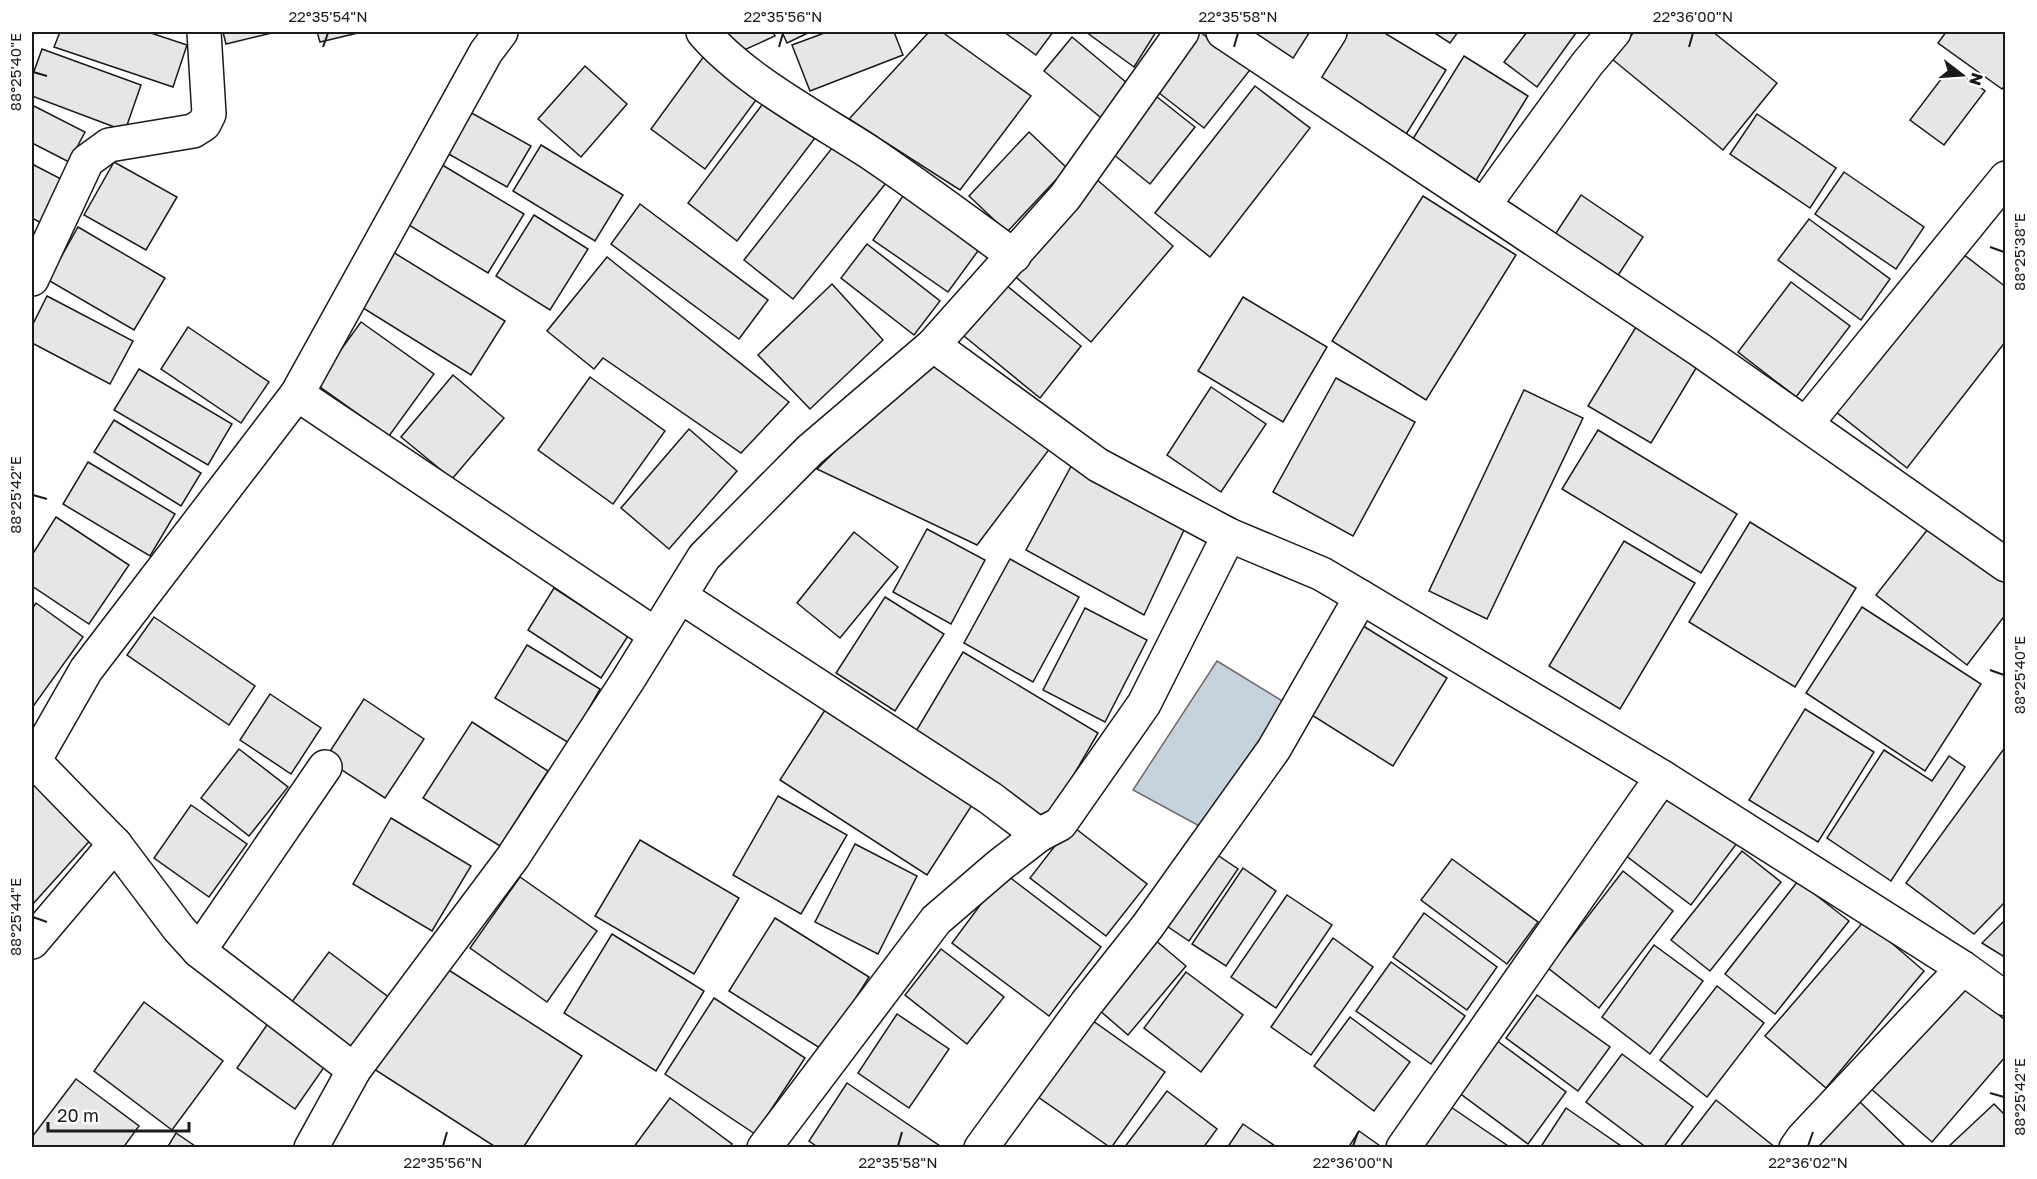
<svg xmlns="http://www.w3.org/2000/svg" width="2037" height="1179" font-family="'Golos Text',sans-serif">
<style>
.water{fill:#c6d2dc;stroke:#6a6a6a;stroke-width:1.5}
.building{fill:#e6e6e6;stroke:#1a1a1a;stroke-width:1.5}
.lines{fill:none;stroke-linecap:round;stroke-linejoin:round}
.minor-casing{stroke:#1a1a1a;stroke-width:36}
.minor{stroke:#fff;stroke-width:33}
.ticks{fill:none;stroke:#1a1a1a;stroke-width:2}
.neatline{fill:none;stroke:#1a1a1a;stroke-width:2}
.ticks-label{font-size:15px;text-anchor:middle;fill:#1a1a1a}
</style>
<rect width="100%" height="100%" fill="#fff"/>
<polygon class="water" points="1217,661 1284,702 1203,828 1133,790"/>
<g class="building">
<polygon points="60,32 148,32 187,45 173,87 54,47"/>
<polygon points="223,32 276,32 226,44"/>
<polygon points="317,32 362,32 320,42"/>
<polygon points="722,32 773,32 775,36 733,55"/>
<polygon points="782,32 810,32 787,43"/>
<polygon points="827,32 894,32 903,55 810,91 792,45"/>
<polygon points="929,32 942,32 1031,96 960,190 849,119"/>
<polygon points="1004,32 1053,32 1036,55"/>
<polygon points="1086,32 1156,32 1134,67"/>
<polygon points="1200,32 1250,70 1204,128 1154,89"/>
<polygon points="1243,32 1310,32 1293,61"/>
<polygon points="1342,32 1383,32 1446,70 1405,136 1313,78"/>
<polygon points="1433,32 1458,32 1450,43"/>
<polygon points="1527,32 1576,33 1537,87 1504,62"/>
<polygon points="1634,32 1713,32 1777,83 1723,150 1612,59"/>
<polygon points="1946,32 2006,32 2006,84 2002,89 1938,43"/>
<polygon points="1072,37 1133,88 1105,121 1044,71"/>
<polygon points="42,49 141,85 125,131 32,96 32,77"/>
<polygon points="707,52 762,92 705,169 651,129"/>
<polygon points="1464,56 1528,96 1475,182 1411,142"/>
<polygon points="585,66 627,104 581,157 538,119"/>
<polygon points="1951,66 1985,91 1944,145 1910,120"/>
<polygon points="1255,86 1310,128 1210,257 1155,213"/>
<polygon points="1152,93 1195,127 1150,184 1108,150"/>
<polygon points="768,97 818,134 737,241 688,203"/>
<polygon points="32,105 85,132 69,162 32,143"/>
<polygon points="468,111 531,146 507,187 445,152"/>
<polygon points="1757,114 1836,168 1810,208 1730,154"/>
<polygon points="1029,132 1067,168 1007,232 969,196"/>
<polygon points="836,143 886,183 793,299 744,260"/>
<polygon points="541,145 623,195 595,241 513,191"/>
<polygon points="434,160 524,214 488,273 399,219"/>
<polygon points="114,162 177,197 146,250 84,215"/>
<polygon points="32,164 65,181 43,224 32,218"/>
<polygon points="1844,172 1924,227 1896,269 1815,214"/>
<polygon points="1094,177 1173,246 1091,342 1011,273"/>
<polygon points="907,190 983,244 948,292 873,240"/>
<polygon points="1581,195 1643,237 1615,280 1552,239"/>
<polygon points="1423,196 1516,255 1426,400 1332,341"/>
<polygon points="640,204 768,300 739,339 611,244"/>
<polygon points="534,215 588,249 550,310 496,276"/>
<polygon points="1809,219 1890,279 1861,320 1778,260"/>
<polygon points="78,227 165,278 134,330 48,280"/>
<polygon points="867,244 940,301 914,335 841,278"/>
<polygon points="388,249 505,321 471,375 355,303"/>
<polygon points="1959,251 2006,287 2006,341 1907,468 1835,411"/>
<polygon points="607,257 789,402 741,453 603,358 594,369 547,331"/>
<polygon points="1001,281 1081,346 1040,398 959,332"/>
<polygon points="1791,282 1850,326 1796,397 1738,352"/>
<polygon points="832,284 883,340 810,409 758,355"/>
<polygon points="47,296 133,341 110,384 32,343 32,326"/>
<polygon points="1243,297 1327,347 1283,422 1198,371"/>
<polygon points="361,322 434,374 389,436 316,384"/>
<polygon points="188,327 269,382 241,423 161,369"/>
<polygon points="1636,327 1698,365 1651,443 1588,406"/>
<polygon points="932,356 1051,447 977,545 817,469"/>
<polygon points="139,369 232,424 208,465 114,410"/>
<polygon points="453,375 504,418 452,479 401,437"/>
<polygon points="590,377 665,431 613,504 538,450"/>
<polygon points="1336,378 1415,422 1353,536 1273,492"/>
<polygon points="1211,387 1266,424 1221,492 1167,455"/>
<polygon points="1524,390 1583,418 1487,619 1429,591"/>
<polygon points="114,420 201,473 181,506 94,452"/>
<polygon points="689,429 737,471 669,549 621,508"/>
<polygon points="1598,430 1737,514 1701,573 1562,489"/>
<polygon points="1075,459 1184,530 1144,615 1026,550"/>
<polygon points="88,462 175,514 150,556 63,504"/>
<polygon points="56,517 129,565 89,624 32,586 32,555"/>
<polygon points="1935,520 2006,575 2006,614 1967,665 1876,595"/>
<polygon points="1750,522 1856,588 1795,687 1689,622"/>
<polygon points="927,529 985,560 951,624 893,592"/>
<polygon points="854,532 898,567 840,638 797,603"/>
<polygon points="1624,541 1695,583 1620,709 1549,666"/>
<polygon points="1010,559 1079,597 1033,682 964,643"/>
<polygon points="554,588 628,636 601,678 528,630"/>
<polygon points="885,597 944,634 895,711 836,673"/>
<polygon points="36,603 83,637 32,708 32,609"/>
<polygon points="1862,607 1981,684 1925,771 1806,693"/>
<polygon points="1085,608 1147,640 1105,722 1043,690"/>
<polygon points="154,617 255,686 229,725 127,655"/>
<polygon points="1360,624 1447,678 1393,766 1307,712"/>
<polygon points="527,645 600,689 569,743 495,698"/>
<polygon points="963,652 1098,733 1048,819 912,738"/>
<polygon points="270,694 321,728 291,774 240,740"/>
<polygon points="364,699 424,739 385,798 325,759"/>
<polygon points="1805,709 1874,752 1818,842 1749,800"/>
<polygon points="825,710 972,805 927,875 780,780"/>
<polygon points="472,722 548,771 500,846 423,798"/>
<polygon points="2006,746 2006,901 1974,934 1906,883"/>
<polygon points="239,749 288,787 249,836 201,798"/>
<polygon points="1884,750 1932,781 1949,756 1965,767 1891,881 1827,838"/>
<polygon points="32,777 95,835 32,905"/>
<polygon points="1671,793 1737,843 1691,905 1625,855"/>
<polygon points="778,796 847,835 801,914 733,875"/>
<polygon points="191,805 247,844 209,897 154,858"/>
<polygon points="391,818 471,866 432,931 353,884"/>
<polygon points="1071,825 1147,884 1106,936 1030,878"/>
<polygon points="640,840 739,898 694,974 595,916"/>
<polygon points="855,844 917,876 878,954 815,922"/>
<polygon points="1207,848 1238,869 1189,941 1158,920"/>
<polygon points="1742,851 1781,882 1710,971 1671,940"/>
<polygon points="1452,859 1538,922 1507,964 1421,900"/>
<polygon points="1243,868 1276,891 1226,966 1192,944"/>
<polygon points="1623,871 1673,911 1599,1008 1548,968"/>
<polygon points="1004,873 1101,947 1049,1016 952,943"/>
<polygon points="520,877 597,931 547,1002 470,948"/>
<polygon points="1798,881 1849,921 1775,1014 1725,974"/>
<polygon points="1287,895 1332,925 1276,1008 1231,977"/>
<polygon points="1424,913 1497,967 1467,1010 1393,957"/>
<polygon points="775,918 869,977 823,1050 729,991"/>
<polygon points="2006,919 2006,958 1982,943"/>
<polygon points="1865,920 1924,971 1826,1088 1765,1036"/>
<polygon points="612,934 704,991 656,1071 564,1013"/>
<polygon points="1148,934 1186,966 1128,1035 1091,1003"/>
<polygon points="1333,938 1373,967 1311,1055 1271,1027"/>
<polygon points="1654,945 1703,981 1650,1054 1602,1017"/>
<polygon points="941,949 1004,997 967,1044 905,995"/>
<polygon points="329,952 391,999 348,1058 285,1011"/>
<polygon points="1391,962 1465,1016 1431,1064 1356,1011"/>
<polygon points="441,965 582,1056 523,1148 497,1148 374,1069"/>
<polygon points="1186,972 1243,1015 1201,1072 1144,1028"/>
<polygon points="1960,981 2006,1021 2006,1056 1932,1142 1869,1087"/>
<polygon points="1717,986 1764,1023 1707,1097 1660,1060"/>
<polygon points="1537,995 1610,1047 1578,1091 1506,1038"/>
<polygon points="714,998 805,1058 755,1134 665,1074"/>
<polygon points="144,1002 223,1061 172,1130 94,1071"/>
<polygon points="897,1014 949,1049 909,1108 858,1073"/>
<polygon points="1086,1016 1165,1072 1111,1148 1031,1092"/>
<polygon points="1350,1017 1410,1062 1374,1111 1314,1066"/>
<polygon points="269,1022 327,1063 295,1109 237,1068"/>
<polygon points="1496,1040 1566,1092 1528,1144 1458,1092"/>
<polygon points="1622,1054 1693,1107 1663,1148 1647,1148 1586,1102"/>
<polygon points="76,1079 139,1126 123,1148 32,1148 32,1137"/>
<polygon points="847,1083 943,1148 819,1148 809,1141"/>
<polygon points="1167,1091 1217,1129 1203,1148 1124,1148"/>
<polygon points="670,1098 732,1144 729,1148 633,1148"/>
<polygon points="1716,1100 1776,1148 1679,1148"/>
<polygon points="1858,1100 1907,1148 1813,1148"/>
<polygon points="1445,1103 1511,1148 1416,1148"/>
<polygon points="1994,1104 2006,1116 2006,1148 1947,1148"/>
<polygon points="1566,1108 1624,1148 1540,1148"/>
<polygon points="1243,1124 1278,1148 1227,1148"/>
<polygon points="1359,1131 1383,1148 1348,1148"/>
<polygon points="176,1133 198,1148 167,1148"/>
</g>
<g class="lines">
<defs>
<g id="minor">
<path d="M703,32C744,80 815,117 869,152C918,185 966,221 1014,256"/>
<polyline points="1223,32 1700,350 2006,565"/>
<polyline points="1299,81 1330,32"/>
<polyline points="1484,205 1587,64 1614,32"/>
<polyline points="32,279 87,161 109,145 193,131 204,124 209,114 204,32"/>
<polyline points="933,345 1098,465 1229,535 1322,574 1361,597 1662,777 1963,968 2006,999"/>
<polyline points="297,394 656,635"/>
<polyline points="1806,424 2006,178"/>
<polyline points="680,596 990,798 1039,835"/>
<polyline points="32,759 115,844 32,942"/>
<polyline points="34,761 86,670 297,394 486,52 501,32"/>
<polyline points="115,844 179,929 199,951 325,767"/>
<polyline points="199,951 354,1070"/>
<polyline points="311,1148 354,1070 513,857 628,680 704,557 810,450 933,345 1065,197 1182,32"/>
<polyline points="764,1148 936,920 1000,865 1039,835 1060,824 1144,704 1229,535"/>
<polyline points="981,1148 1086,1004 1147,927 1274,749 1361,597"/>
<polyline points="1403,1148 1662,777"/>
<polyline points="1796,1148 1803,1138 1963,968"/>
</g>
</defs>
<use href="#minor" class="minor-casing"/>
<use href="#minor" class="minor"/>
</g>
<path class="ticks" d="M323,47L328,33M779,47L783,33M1234,47L1238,33M1689,47L1693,33M33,72L47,76M1990,247L2004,252M33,495L47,499M1990,670L2004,675M33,917L47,922M1990,1093L2004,1097M443,1146L447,1132M898,1146L902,1132M1353,1146L1358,1132M1808,1146L1813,1132"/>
<rect width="2037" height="1179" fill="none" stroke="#ffffff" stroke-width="66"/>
<g transform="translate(1962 75) rotate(107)" stroke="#ffffff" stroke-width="4.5" paint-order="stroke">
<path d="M0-4.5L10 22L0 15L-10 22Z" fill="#1a1a1a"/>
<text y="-9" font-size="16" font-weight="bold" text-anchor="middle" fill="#1a1a1a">N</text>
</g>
<path d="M48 1122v9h141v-9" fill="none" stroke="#1a1a1a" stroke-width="3"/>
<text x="57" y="1122" font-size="18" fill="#1a1a1a" stroke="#ffffff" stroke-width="4.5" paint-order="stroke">20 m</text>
<rect x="33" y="33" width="1971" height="1113" class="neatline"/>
<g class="ticks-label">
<text x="328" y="22">22°35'54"N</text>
<text x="783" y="22">22°35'56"N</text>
<text x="1238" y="22">22°35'58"N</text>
<text x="1693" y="22">22°36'00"N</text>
<text transform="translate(16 72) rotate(-90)" y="5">88°25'40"E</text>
<text transform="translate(2020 252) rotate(-90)" y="5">88°25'38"E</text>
<text transform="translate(16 495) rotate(-90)" y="5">88°25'42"E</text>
<text transform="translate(2020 675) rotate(-90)" y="5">88°25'40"E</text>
<text transform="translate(16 917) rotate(-90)" y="5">88°25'44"E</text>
<text transform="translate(2020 1097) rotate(-90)" y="5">88°25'42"E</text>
<text x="443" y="1168">22°35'56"N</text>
<text x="898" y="1168">22°35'58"N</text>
<text x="1353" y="1168">22°36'00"N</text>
<text x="1808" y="1168">22°36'02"N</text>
</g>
</svg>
